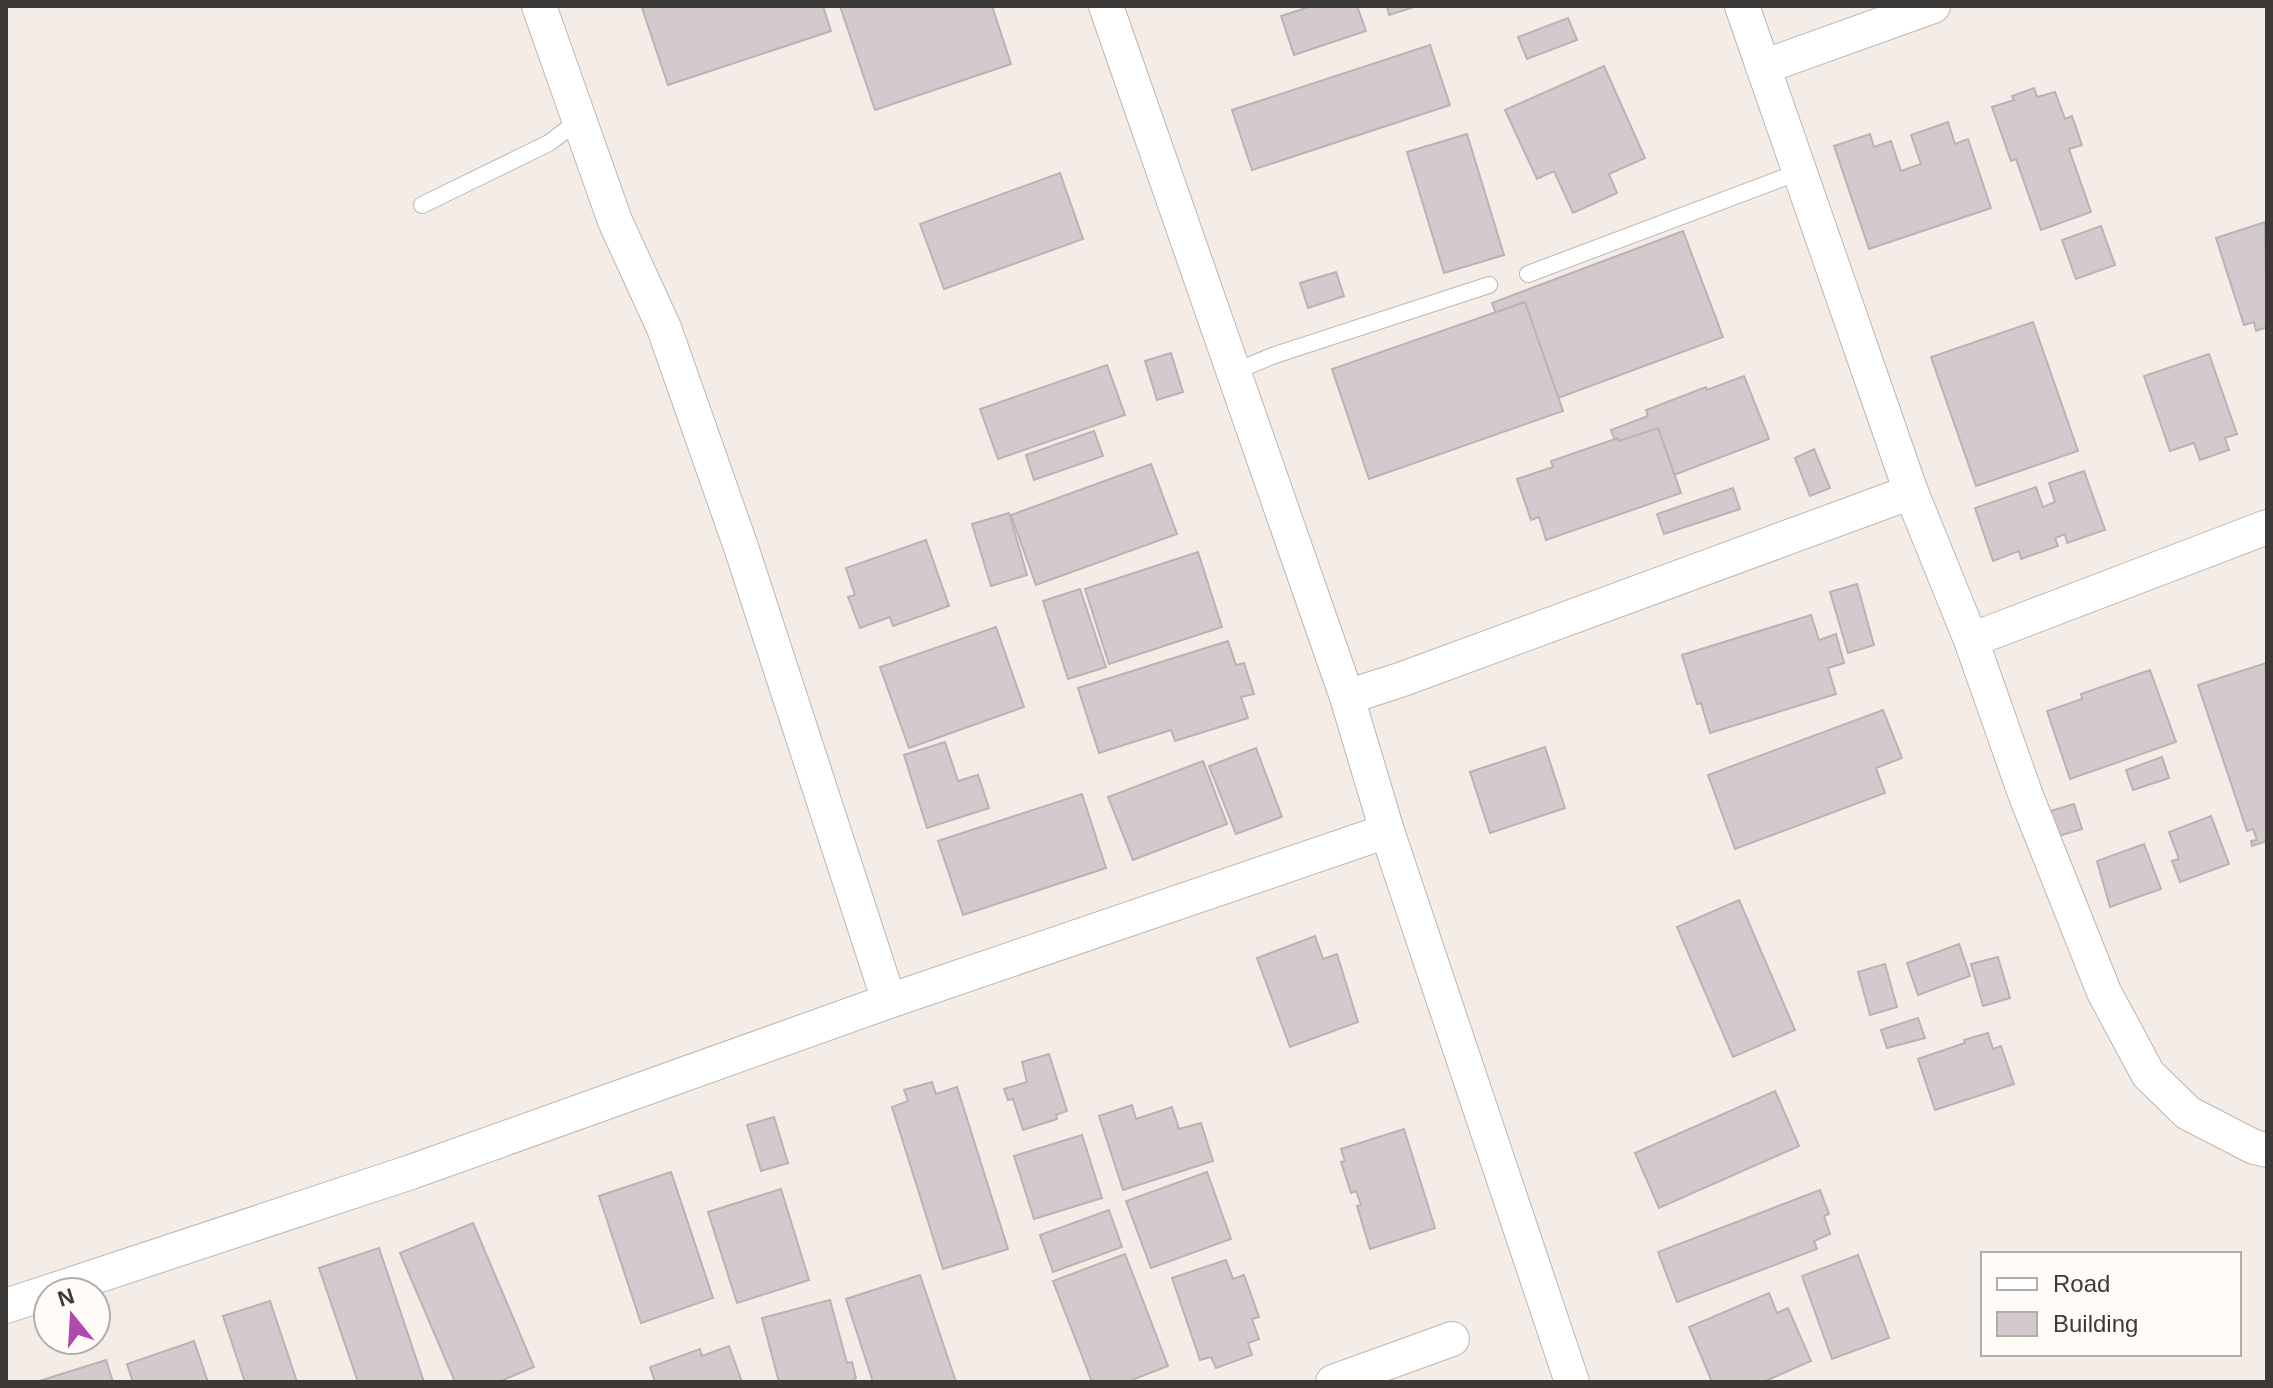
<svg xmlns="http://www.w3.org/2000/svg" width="2273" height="1388" font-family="Helvetica,sans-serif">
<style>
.building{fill:#d4cace;stroke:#bbb2b5;stroke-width:2}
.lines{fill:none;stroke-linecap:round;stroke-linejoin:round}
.service-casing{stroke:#bdb6b1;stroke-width:18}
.minor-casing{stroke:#bdb6b1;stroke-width:36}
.service{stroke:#fff;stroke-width:16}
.minor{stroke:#fff;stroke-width:34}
</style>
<rect width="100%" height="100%" fill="#f4ede7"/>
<g class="building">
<polygon points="649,6 823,6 831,31 668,85 642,8"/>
<polygon points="840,6 992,6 1011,64 875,110"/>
<polygon points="1312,6 1357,6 1366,31 1294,55 1281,16"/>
<polygon points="1387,6 1417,6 1389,15"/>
<polygon points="1568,18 1577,40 1527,59 1518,37"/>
<polygon points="1430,45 1450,105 1252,170 1232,110"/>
<polygon points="1604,66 1645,158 1609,174 1617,193 1573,213 1554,171 1537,179 1505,110"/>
<polygon points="2034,88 2037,97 2055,92 2065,119 2072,116 2082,145 2069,149 2091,212 2041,230 2016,159 2011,161 1992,107 2014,100 2012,96"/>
<polygon points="1948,122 1955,144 1968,139 1991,208 1869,249 1834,146 1870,134 1874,147 1891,141 1901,171 1921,164 1911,135"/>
<polygon points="1467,134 1504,255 1444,273 1407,152"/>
<polygon points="1060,173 1083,239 944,289 920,224"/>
<polygon points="2265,222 2267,327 2256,331 2254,322 2244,325 2216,238"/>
<polygon points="2101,226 2115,265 2076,279 2062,240"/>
<polygon points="1683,231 1723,337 1531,408 1492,303"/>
<polygon points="1336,272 1344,296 1308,308 1300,283"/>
<polygon points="1525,302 1563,411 1369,479 1332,369"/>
<polygon points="2033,322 2078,451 1976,486 1931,357"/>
<polygon points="1171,353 1183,392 1157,400 1145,361"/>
<polygon points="2209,354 2237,434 2225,438 2229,450 2200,460 2194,443 2170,451 2144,376"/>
<polygon points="1107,365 1125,415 998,459 980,409"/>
<polygon points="1744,376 1769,439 1637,489 1629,470 1626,471 1611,430 1648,416 1646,410 1706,387 1707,390"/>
<polygon points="1658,428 1681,493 1546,540 1539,517 1531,520 1517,479 1553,467 1551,461 1618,438 1619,441"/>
<polygon points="1094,431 1103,456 1034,480 1026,455"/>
<polygon points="1814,449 1830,488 1810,496 1795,458"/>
<polygon points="1151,464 1177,534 1036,585 1011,515"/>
<polygon points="2084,471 2105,530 2067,543 2065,534 2055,538 2058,546 2021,559 2019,551 1993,561 1975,508 2036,487 2043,507 2055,502 2049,483"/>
<polygon points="1733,488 1740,509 1664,534 1657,514"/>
<polygon points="1009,513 1027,575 991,586 972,524"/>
<polygon points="926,540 949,606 893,626 890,617 860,628 848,597 855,595 846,568"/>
<polygon points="1198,552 1222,627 1109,664 1085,589"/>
<polygon points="1857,584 1874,645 1848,653 1830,592"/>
<polygon points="1080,589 1106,667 1068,679 1043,601"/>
<polygon points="1811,615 1819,640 1836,634 1844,663 1828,668 1836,694 1710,733 1701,703 1697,704 1682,655"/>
<polygon points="996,627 1024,707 909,748 880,667"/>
<polygon points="1228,641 1236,665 1244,663 1254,694 1241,697 1248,718 1175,741 1171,730 1099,753 1078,688"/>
<polygon points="2266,663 2267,841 2252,846 2251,841 2257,840 2253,829 2247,831 2198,685"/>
<polygon points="2150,670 2176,742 2070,779 2047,711 2082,699 2081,694"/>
<polygon points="1883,710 1902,758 1876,768 1885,793 1735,849 1708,775"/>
<polygon points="945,742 958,781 978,775 989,808 927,828 904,755"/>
<polygon points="1545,747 1565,808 1490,833 1470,772"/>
<polygon points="1256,748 1282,817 1236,834 1209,766"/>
<polygon points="2162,757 2169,778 2133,790 2126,770"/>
<polygon points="1203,761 1227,824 1133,860 1108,797"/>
<polygon points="1082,794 1106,868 963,915 938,841"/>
<polygon points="2074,804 2082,829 2055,837 2047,812"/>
<polygon points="2211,816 2229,864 2180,882 2172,861 2179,859 2169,832"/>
<polygon points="2144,844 2161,889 2110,907 2097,861"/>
<polygon points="1739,900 1795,1030 1733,1057 1677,927"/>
<polygon points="1315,936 1323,959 1337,954 1358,1022 1290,1047 1257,958"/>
<polygon points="1959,944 1970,976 1918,995 1907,963"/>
<polygon points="1998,957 2010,998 1983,1006 1971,964"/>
<polygon points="1885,964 1897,1007 1870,1015 1858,972"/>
<polygon points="1918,1018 1925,1038 1887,1048 1881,1030"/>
<polygon points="1988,1033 1993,1049 2001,1046 2014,1084 1935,1110 1918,1059 1965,1043 1964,1040"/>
<polygon points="1049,1054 1067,1111 1056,1115 1057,1119 1023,1130 1013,1099 1008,1100 1004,1089 1027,1082 1022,1062"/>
<polygon points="932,1082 936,1094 957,1087 1008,1249 943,1269 892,1107 908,1101 904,1090"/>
<polygon points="1775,1091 1799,1146 1659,1208 1635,1153"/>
<polygon points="1132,1105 1136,1119 1172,1107 1179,1129 1201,1123 1213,1161 1123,1190 1099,1116"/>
<polygon points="774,1117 788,1163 761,1171 747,1125"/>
<polygon points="1404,1129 1435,1228 1370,1249 1357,1206 1361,1205 1356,1191 1351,1193 1341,1162 1345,1161 1341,1149"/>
<polygon points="1082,1135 1102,1198 1034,1219 1014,1156"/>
<polygon points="671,1172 713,1298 641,1323 599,1196"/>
<polygon points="1207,1172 1231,1239 1151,1268 1126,1201"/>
<polygon points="781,1189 809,1280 737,1303 708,1212"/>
<polygon points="1820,1190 1829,1214 1824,1216 1830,1234 1814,1241 1817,1249 1677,1302 1658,1252"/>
<polygon points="1109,1210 1122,1247 1053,1272 1040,1235"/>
<polygon points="473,1223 534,1367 498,1382 455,1382 400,1253"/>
<polygon points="379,1248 424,1382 358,1382 319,1268"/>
<polygon points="1125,1254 1168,1366 1127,1382 1092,1382 1053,1281"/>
<polygon points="1858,1255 1889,1338 1832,1359 1802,1276"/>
<polygon points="1226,1260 1233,1279 1244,1275 1259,1317 1252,1319 1259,1339 1248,1343 1252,1355 1216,1368 1211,1357 1200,1360 1172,1278"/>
<polygon points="920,1275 956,1382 873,1382 846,1299"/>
<polygon points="1769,1293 1777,1313 1788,1308 1811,1361 1763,1382 1712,1382 1689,1327"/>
<polygon points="830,1300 847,1363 852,1362 856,1378 850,1382 779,1382 762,1318"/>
<polygon points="270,1301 297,1382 245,1382 223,1316"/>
<polygon points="194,1341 208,1382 133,1382 127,1364"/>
<polygon points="729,1346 742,1382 655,1382 650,1367 700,1349 702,1356"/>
<polygon points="106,1360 113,1382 36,1382"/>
</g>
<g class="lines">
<defs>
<g id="service">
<polyline points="422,205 549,143 578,121"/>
<polyline points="1528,274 1799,172"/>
<polyline points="1234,372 1272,356 1489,285"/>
</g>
<g id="minor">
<polyline points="539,6 615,221 664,328 741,547 889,1001"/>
<polyline points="1106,6 1347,697 1387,831 1572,1382"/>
<polyline points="1742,6 1911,492 1971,640 2026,796 2104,992 2148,1074 2188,1113 2254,1147 2267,1150"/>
<polyline points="1763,67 1933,6"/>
<polyline points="1971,640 2267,527"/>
<polyline points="1347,697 1400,680 1911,492"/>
<polyline points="6,1306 411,1172 889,1001 1387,831"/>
<polyline points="1333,1382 1452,1339"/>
</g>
</defs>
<use href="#service" class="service-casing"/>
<use href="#minor" class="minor-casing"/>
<use href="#service" class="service"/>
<use href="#minor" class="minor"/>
</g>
<rect width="2273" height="1388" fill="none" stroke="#3c3937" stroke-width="16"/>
<rect x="1981" y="1252" width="260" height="104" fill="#fffbf7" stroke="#b1adaa" stroke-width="2"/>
<rect x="1997" y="1278" width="40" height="12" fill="#ffffff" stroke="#b1adaa" stroke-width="2"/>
<text x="2053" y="1292" font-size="24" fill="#3c3937">Road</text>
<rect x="1997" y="1312" width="40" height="24" fill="#d4cace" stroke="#b1adaa" stroke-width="2"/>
<text x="2053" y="1332" font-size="24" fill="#3c3937">Building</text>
<g transform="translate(72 1316) rotate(342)"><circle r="38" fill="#fffbf7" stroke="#b1adaa" stroke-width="2"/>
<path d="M0-6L14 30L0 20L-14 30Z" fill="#b049ad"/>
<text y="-12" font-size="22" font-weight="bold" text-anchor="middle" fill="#3c3937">N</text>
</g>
</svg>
